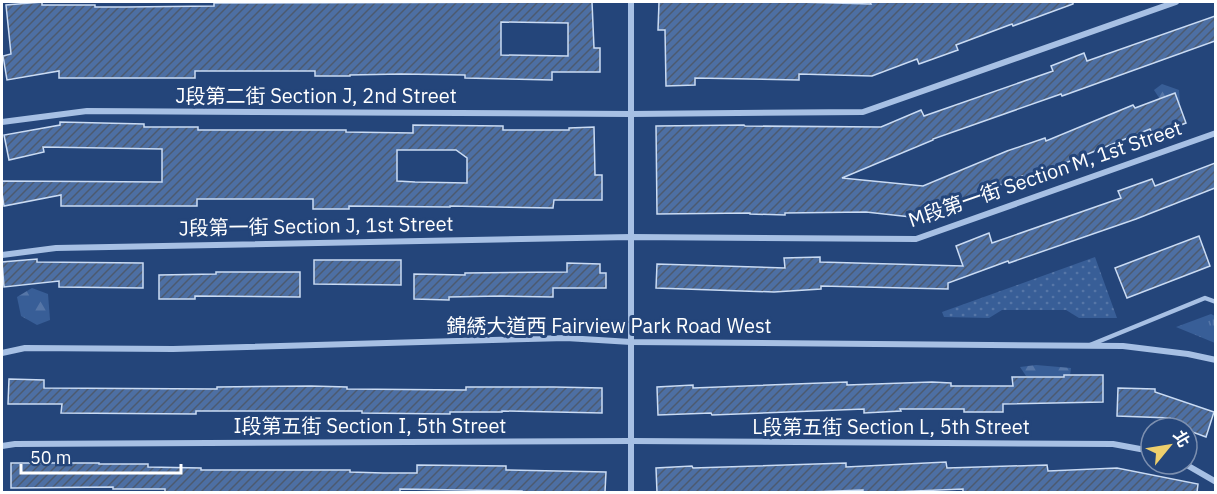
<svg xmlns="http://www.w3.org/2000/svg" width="1217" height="494" font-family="'IBM Plex Sans','Noto Sans TC',sans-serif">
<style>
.grass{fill:url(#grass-tufts)}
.forest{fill:url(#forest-firs)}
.garden{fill:url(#garden-dots)}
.building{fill:url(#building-hatch);stroke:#cadbf3;stroke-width:1.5;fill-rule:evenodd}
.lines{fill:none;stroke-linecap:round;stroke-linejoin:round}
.service{stroke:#a7c0e4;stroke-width:4.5}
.minor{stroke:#a7c0e4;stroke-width:6}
.labels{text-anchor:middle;stroke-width:6;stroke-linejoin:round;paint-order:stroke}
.street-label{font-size:20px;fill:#fff;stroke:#24457a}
</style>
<defs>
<pattern id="grass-tufts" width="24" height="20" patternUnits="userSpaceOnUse" patternTransform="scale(1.5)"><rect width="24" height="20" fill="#385e97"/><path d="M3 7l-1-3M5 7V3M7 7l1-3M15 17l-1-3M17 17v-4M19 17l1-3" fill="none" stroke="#5676a7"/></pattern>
<pattern id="forest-firs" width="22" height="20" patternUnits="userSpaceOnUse" patternTransform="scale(1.5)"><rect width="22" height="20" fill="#385e97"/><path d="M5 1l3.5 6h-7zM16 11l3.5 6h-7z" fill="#5676a7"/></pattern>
<pattern id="garden-dots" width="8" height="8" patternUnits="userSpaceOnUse" patternTransform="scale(1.5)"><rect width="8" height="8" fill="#385e97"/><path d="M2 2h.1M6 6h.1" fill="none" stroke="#5676a7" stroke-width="1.8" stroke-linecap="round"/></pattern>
<pattern id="building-hatch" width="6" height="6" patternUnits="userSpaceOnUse" patternTransform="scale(1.5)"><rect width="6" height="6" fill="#4d6fa3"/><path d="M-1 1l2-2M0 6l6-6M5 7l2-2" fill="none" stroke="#4c5a6f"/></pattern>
</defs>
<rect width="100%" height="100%" fill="#24457a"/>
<polygon class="grass" points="1211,314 1215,316 1215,343 1176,327"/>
<g class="forest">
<polygon points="1162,84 1179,90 1180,103 1163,104 1154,90"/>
<polygon points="32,288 48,294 50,320 37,325 21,316 17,297"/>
<polygon points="1036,365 1071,368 1070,376 1026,376 1020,367"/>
</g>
<polygon class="garden" points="1095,257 1117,318 1079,318 1066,310 1002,310 989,318 944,317 942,312"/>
<g class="building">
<path d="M42,2V5H95V7H126L214,6V3L592,2L594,48H600V72H552V80L465,78V75L401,74L350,75V76H315V71H195V78H59V71L7,80L3,56L11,54L6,5ZM501,22L568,23V56L501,55Z"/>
<polygon points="659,2 796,2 871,4 870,2 1073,2 1073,4 1013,26 1012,24 956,45 958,50 919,64 917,59 872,76 799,74 799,80 695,78 695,85 666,86 665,30 658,30"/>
<polygon points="1215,16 1215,41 1062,96 1061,94 933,139 933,140 842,178 923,186 1007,151 1045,138 1046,141 1133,105 1135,108 1175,93 1186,123 1153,136 1150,129 1023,180 1022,176 920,218 866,212 785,213 785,215 750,214 750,213 657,214 656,126 744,125 745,126 881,127 921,110 924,116 1053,71 1051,66 1084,53 1087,61"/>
<path d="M60,122L144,124V127H198V130H346V132L413,133V125L503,126V130H569V128L594,127L595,175H602V200H554L553,208L450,206V207L349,206V209H313V199H197V206H61V195L4,206L2,193V181L162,182V149L43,147L44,152L9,160L4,135L60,125ZM397,150H456L467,158V183L415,182L397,181Z"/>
<polygon points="1215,163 1215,188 1136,219 1009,263 1008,261 948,283 948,289 821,286 821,289 774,292 656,288 657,264 785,268 784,258 820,257 820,262 963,266 956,246 989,233 992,243 1121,198 1118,191 1152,179 1155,186"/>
<polygon points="1199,236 1210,266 1127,298 1115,268"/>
<polygon points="37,259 37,262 143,263 143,288 59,287 59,281 4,287 2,262"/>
<polygon points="314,260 401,260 401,285 314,284"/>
<polygon points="567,263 600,264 600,273 606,273 606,288 553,288 553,297 501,296 449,297 449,300 414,299 414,274 465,275 465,273 567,272"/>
<polygon points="216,272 300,272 300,297 195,296 195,299 159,299 159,275 216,274"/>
<polygon points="1064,375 1103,375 1103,402 1003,404 1003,412 964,412 964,409 900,409 901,411 864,413 864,409 712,415 711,413 658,415 657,387 693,385 693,388 847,382 847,385 932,382 951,383 951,386 1013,386 1012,377 1064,377"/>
<polygon points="9,379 44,380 44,388 217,389 217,387 311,386 347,387 347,389 466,390 466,387 554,387 602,388 602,413 502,411 502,412 450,412 450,414 362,413 362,411 196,411 196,414 61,413 62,404 8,404"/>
<polygon points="1118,388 1155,389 1155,392 1214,412 1206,437 1187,430 1187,428 1181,428 1169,424 1170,418 1117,416"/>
<polygon points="946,462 947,468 1047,465 1048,471 1117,468 1198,484 1197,492 963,492 963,489 891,492 863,492 863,490 810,492 657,492 656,468 692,466 693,468 846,463 846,467"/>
<polygon points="11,463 99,463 99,464 148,464 148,467 201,468 201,470 350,470 350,472 383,473 417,473 417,465 506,466 506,470 606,472 605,492 522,492 522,491 400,489 400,492 165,492 165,489 113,489 113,487 11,488"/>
</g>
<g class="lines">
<polyline class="service" points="1090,345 1205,298 1216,302"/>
<g class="minor">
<polyline points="2,122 87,111 631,114 863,112 1176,2"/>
<polyline points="2,255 56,248 631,237 916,239 1216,133"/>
<polyline points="2,353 25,348 173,349 566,338 631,342 1123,346 1188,354 1216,360"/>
<polyline points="2,446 15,444 631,441 1113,444 1151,451"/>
<polyline points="1185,464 1216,482"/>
<polyline points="631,492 631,2"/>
</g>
</g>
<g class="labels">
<g class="street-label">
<text x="316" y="103">J段第二街 Section J, 2nd Street</text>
<text transform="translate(1045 174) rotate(-19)" y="7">M段第一街 Section M, 1st Street</text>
<text transform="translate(316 226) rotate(-1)" y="7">J段第一街 Section J, 1st Street</text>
<text x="609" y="333">錦綉大道西 Fairview Park Road West</text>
<text x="370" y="433">I段第五街 Section I, 5th Street</text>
<text x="891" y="434">L段第五街 Section L, 5th Street</text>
</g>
</g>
<rect width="1217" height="494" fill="none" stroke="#ffffff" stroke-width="6"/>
<g transform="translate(1169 446) rotate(60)"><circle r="28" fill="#24457a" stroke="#7c8faf" stroke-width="1.5"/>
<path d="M0-4.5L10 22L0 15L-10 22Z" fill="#eecf6c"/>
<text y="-9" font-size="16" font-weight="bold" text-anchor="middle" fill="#ffffff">北</text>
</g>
<path d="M21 464v9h160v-9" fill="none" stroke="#ffffff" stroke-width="3"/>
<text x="30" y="464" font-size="18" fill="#ffffff" stroke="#24457a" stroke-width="4.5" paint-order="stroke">50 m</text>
</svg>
